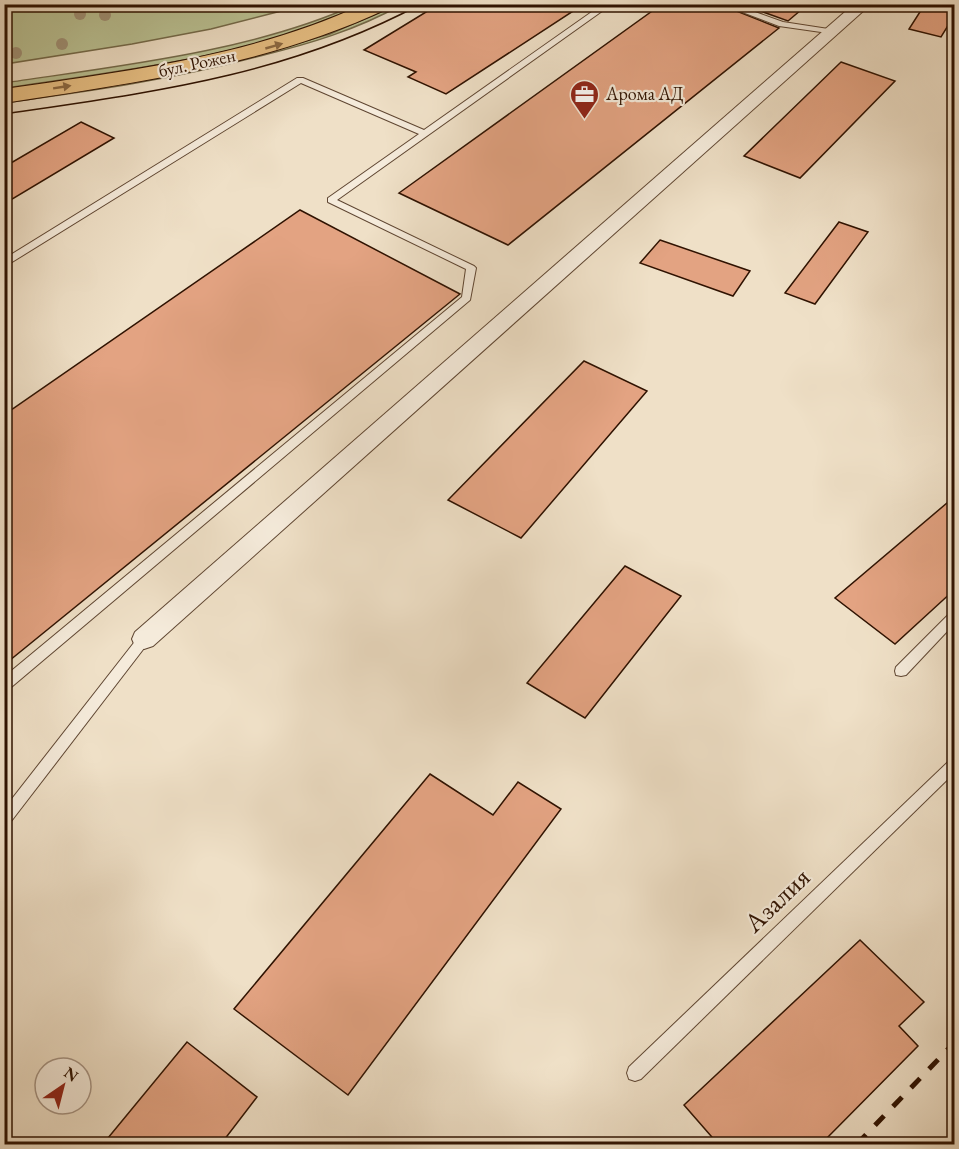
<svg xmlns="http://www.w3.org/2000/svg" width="959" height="1149" font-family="'EB Garamond',serif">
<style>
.green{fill:#bac294;stroke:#746a4a;stroke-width:1.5}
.building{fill:#e3a382;stroke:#2f1201;stroke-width:1.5}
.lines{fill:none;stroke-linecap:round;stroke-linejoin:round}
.lane-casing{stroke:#5f4632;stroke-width:2}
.street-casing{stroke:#5f4632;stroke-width:2}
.primary-casing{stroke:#2f1201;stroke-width:2}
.lane{fill:#f5ebdb;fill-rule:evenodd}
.street{fill:#f5ebdb;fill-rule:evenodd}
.primary{fill:#e8c084;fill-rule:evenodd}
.tram{stroke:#2f1201;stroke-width:1.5}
.rail{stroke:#2f1201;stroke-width:5;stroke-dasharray:13 13;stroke-linecap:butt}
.tree{fill:#a09176}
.oneway{fill:#8c6942}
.labels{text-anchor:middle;stroke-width:4.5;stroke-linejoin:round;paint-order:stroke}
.far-street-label{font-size:18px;fill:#2f1201;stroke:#f5ebdb}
.far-poi-label{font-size:18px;fill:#2f1201;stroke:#f5ebdb;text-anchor:start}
.near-street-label{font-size:27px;fill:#2f1201;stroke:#f5ebdb}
</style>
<rect width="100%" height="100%" fill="#efe0c7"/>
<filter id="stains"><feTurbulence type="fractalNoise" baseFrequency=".00333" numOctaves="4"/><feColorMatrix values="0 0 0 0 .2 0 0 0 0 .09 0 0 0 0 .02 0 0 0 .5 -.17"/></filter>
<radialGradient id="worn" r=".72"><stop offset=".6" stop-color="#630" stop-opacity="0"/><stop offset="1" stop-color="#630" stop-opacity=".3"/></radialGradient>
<g class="green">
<polygon points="5,4 286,4 288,5 281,11 211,29 132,44 5,64"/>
<path d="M355,5H368C255,56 127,70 5,88L4,83C118,66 250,52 355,5Z"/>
<path d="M396,5H401C356,30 309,44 260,56C176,79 91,91 5,103L4,101L234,61L330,34Z"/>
</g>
<g class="building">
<polygon points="439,4 584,4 446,94 408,77 416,72 364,50"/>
<polygon points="662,4 719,4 779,28 508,245 399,193"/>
<polygon points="741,4 808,4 788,21"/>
<polygon points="925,4 954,4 954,16 941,37 909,29"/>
<polygon points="841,62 895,81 800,178 744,156"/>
<polygon points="81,122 114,138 4,204 4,167"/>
<polygon points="300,210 460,294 4,665 4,415"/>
<polygon points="839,222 868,232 815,304 785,293"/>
<polygon points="660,240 750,271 733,296 640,263"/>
<polygon points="584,361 647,391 521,538 448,500"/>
<polygon points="954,497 954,590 895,644 835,598"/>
<polygon points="625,566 681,596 585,718 527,683"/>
<polygon points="430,774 493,815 518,782 561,809 348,1095 234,1009"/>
<polygon points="860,940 924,1002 899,1026 918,1046 821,1144 718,1144 684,1105"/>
<polygon points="187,1042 257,1097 221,1144 103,1144"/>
</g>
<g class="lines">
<defs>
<g id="lane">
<polygon points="603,4 612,4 337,200 474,266 476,268 470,300 9,689 4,690 4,677 462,297 466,269 328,202 328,198 419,134 301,83 4,267 4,259 297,78 303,78 424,130"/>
<polygon points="721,4 733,4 783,22 835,30 839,32 835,34 779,26"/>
<polygon points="954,612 954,624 906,675 901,676 896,675 895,671 896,667 950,613"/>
<polygon points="144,634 148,635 150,639 148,643 9,824 4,826 4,809 140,635"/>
<polygon points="954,759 954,773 641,1079 635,1081 629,1079 627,1073 629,1067 949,761"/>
</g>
<g id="street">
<polygon points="294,4 309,4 302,9"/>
<polygon points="854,4 871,4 153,646 144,649 135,646 132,639 135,632"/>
</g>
<path id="primary" d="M364,4H392L389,8C265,66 138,82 4,103V89C127,71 250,57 364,4Z"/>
</defs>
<use href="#lane" class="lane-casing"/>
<use href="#street" class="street-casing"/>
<use href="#primary" class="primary-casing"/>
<use href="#lane" class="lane"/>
<use href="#street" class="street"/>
<use href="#primary" class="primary"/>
<path class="tram" d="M4,114C153,92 286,76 421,4"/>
<polyline class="rail" points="857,1144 954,1043"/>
</g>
<g class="tree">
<circle cx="80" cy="14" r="6"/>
<circle cx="105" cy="15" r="6"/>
<circle cx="62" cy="44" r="6"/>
<circle cx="16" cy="53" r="6"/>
</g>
<defs><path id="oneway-solid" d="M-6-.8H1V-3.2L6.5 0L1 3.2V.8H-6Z" transform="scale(1.5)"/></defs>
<g class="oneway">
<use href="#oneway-solid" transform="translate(274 46) rotate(-16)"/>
<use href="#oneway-solid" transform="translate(62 87) rotate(-9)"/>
</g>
<defs>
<symbol id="office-pin" viewBox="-11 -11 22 30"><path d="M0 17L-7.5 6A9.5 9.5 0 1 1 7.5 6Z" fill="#8f2418" stroke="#f5ebdb"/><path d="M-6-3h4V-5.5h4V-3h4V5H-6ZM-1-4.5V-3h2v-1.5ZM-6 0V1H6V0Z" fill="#fff"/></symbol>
</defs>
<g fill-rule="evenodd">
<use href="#office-pin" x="568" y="78" width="33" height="45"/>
</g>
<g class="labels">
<g class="far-street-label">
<text transform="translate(197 63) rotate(-12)" y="6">бул. Рожен</text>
</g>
<g class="far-poi-label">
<text x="606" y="100">Арома АД</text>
</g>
<g class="near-street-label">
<text transform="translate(777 900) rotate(-44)" y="9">Азалия</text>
</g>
</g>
<rect width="959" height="1149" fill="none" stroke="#efe0c7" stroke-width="24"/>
<rect x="6" y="6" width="947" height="1137" fill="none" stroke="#2f1201" stroke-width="3"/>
<rect x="12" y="12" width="935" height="1125" fill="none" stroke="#2f1201" stroke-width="1.5"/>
<g transform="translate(63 1086) rotate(35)"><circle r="28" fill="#f5ebdb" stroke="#a69484" stroke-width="1.5"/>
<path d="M0-4.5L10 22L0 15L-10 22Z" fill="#8f2418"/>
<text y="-9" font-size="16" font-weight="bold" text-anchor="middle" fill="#2f1201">N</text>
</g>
<rect width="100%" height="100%" filter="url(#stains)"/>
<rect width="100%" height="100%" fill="url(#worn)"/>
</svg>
